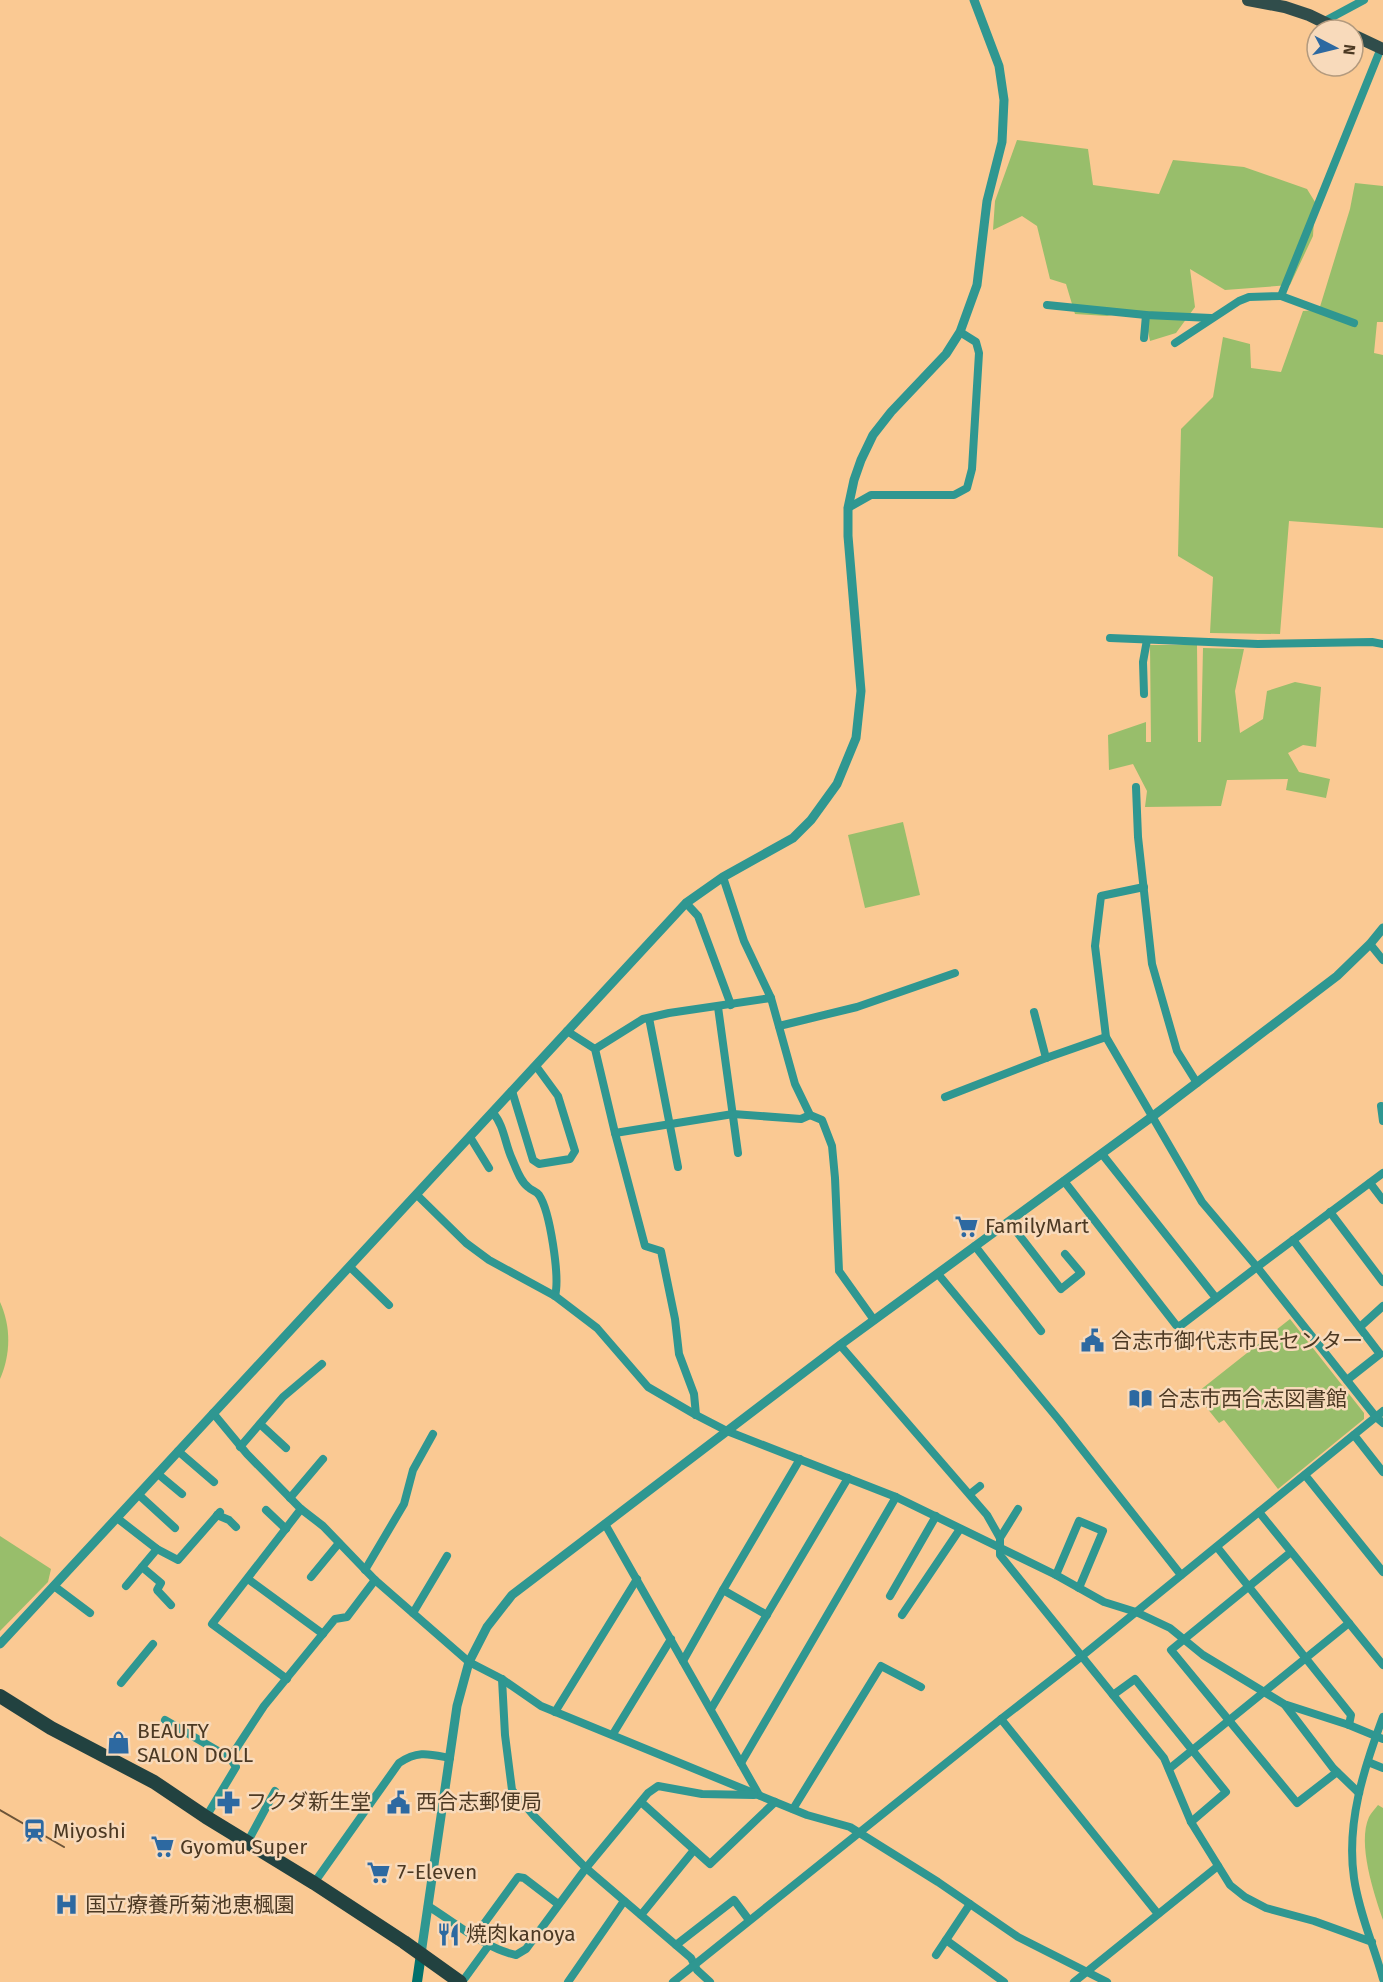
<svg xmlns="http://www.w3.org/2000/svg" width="1383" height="1982" font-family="'Fira Sans','Noto Sans JP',sans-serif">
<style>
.green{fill:#98be6b}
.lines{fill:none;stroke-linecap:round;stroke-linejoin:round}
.minor{stroke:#2f9791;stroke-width:8}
.tertiary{stroke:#2f9791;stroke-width:9}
.secondary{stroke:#01706b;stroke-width:10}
.primary{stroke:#304d4b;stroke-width:12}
.trunk{stroke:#224240;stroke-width:14}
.rail{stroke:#6c5438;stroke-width:2}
.labels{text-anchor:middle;stroke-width:5;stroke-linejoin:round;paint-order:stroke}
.poi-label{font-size:21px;fill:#4c3923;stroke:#f8dabb;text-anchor:start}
</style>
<rect width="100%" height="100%" fill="#fac993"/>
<g class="green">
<polygon points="1017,140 1088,149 1093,185 1159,194 1173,160 1244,167 1307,189 1315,202 1313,236 1290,285 1225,290 1190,269 1195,307 1176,333 1150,341 1145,316 1135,310 1107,316 1075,314 1066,284 1050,279 1037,226 1022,216 993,230 995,201"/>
<polygon points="1355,183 1383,186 1383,322 1377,322 1374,353 1383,355 1383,528 1289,521 1280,634 1210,633 1213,577 1178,556 1181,429 1213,397 1223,337 1250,344 1251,368 1281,372 1303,311 1319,310 1350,209"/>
<polygon points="1150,645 1197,645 1198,742 1201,742 1203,648 1244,649 1235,691 1240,733 1263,719 1267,691 1295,682 1321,687 1316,747 1303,745 1288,753 1299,772 1330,779 1326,798 1286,790 1288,779 1227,780 1221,806 1145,807 1147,791 1133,764 1109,770 1108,735 1146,722 1146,742 1151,742"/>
<polygon points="903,822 920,895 865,908 848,835"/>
<path d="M0,1302C11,1326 11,1354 0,1379Z"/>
<polygon points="1290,1319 1364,1413 1364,1419 1278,1489 1224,1420 1219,1423 1198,1397 1199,1391"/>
<polygon points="0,1536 51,1569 48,1582 0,1631"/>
<path d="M1378,1805L1383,1808V1920C1374,1894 1357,1843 1369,1817C1371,1813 1375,1809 1378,1805Z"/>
</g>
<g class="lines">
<g class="minor">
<polyline points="1323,22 1364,0"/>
<polyline points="1281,296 1354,323"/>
<polyline points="1047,305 1146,315 1211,318"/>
<polyline points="1144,338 1146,315"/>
<polyline points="1175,343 1239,301 1249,297 1281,296 1381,48"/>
<polyline points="848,508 871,495 954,495 967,488 972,469 979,353 976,342 960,332"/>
<polyline points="1110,638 1258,644 1372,642 1383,644"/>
<polyline points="1144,694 1143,662 1147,640"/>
<polyline points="1136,787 1138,837 1152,964 1177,1051 1197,1083"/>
<polyline points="723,877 744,941 771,998 795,1084 810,1115 822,1120 832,1146 835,1178 839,1271 874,1320"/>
<polyline points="1144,887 1101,896 1095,946 1106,1037 1202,1202 1257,1267 1376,1417 1383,1423"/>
<polyline points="686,903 698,916 731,1005"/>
<polyline points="1370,944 1383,960"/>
<polyline points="718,1007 738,1153"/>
<polyline points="1034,1012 1046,1058"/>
<polyline points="649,1018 678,1167"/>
<polyline points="779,1026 857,1007 955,973"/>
<polyline points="567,1031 595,1049 615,1133 645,1246 661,1251 675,1319 679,1354 694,1394 696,1415"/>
<polyline points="595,1049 643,1019 669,1013 771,998"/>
<polyline points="512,1091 533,1160 539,1164 570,1159 575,1151 558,1096 536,1066"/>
<polyline points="945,1097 1046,1058 1106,1037"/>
<polyline points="1381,1106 1383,1121"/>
<path d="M493,1113C504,1125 505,1144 512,1159C516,1168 520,1181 528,1187C532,1191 536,1191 539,1195C550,1211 560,1277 555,1296"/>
<polyline points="615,1133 733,1114 801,1119 810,1115"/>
<polyline points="470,1137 489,1168"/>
<polyline points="1102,1154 1216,1298"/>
<polyline points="1064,1181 1176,1325 1180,1326 1257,1267 1383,1173"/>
<polyline points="1370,1183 1383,1200"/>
<polyline points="417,1195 466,1243 489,1260 555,1296 597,1328 648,1387 696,1415 727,1431 896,1497 1056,1575 1104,1602 1136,1612 1170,1628 1203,1655 1284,1704 1349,1725 1383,1739"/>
<polyline points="1330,1212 1383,1282"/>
<polyline points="1009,1222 1061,1289 1081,1273 1065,1254"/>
<polyline points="1293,1240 1380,1354 1347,1380"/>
<polyline points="975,1246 1041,1331"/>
<polyline points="350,1267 389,1305"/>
<polyline points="938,1274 1059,1420 1181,1575"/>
<polyline points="1360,1327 1383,1306"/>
<polyline points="840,1345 987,1515 1000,1538 1000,1555 1164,1758 1191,1822 1230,1885 1245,1897 1266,1908 1314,1921 1372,1942"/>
<polyline points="213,1413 247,1454 301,1509 323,1526 375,1580 469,1662 502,1679 541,1706 807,1815 850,1827 938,1882 1018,1937 1107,1982"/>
<polyline points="260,1424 286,1448"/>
<polyline points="1354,1435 1383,1472"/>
<polyline points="240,1447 283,1397 322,1364"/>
<polyline points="178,1451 214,1482"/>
<polyline points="158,1474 182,1494"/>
<polyline points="1305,1475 1383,1572"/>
<polyline points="970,1494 980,1486"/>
<polyline points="139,1495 175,1528"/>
<polyline points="290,1498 323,1459"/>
<polyline points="266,1510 286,1529"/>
<polyline points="1259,1512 1383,1665"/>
<polyline points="217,1515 229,1520 236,1527"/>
<polyline points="117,1518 157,1549 178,1560 220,1512"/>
<polyline points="605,1524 759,1795"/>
<polyline points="1000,1538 1018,1509"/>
<polyline points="1217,1547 1351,1715 1349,1725"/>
<polyline points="1291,1552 1171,1650 1297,1803 1337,1772"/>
<polyline points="142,1567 161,1583 157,1590 171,1605"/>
<polyline points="365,1570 404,1504 413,1470 433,1434"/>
<polyline points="1056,1575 1079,1521 1103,1531 1079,1588"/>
<polyline points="311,1577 339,1543"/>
<polyline points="248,1579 323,1634"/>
<polyline points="54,1586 90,1613"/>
<polyline points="126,1586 157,1549"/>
<polyline points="723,1590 767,1615"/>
<polyline points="890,1596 936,1516"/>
<polyline points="413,1613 447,1556"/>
<polyline points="902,1615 960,1529"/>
<polyline points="683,1661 723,1590 800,1459"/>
<polyline points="287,1679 212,1624 301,1509"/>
<polyline points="502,1679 505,1735 512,1790 534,1816 586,1868 691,1958 697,1970 710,1982"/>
<polyline points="121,1683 153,1644"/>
<polyline points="1113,1695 1135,1679 1226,1792 1191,1822"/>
<polyline points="1285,1705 1333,1768 1359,1793"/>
<polyline points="711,1709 848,1478"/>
<polyline points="555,1712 637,1579"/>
<path d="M1383,1717C1364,1768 1346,1823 1354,1878C1359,1913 1374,1946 1383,1979"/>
<polyline points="1001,1719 1158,1914"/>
<polyline points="165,1720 230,1758"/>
<polyline points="613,1734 671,1639"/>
<polyline points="1368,1762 1383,1768"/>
<polyline points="741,1763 896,1497"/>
<polyline points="1169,1769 1349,1623"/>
<polyline points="641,1802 710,1864 775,1802"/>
<polyline points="793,1809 881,1666 921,1687"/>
<polyline points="206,1817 236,1767 230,1758 264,1706 335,1619 347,1617 375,1580"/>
<polyline points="247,1843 275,1791"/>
<path d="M314,1883L399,1763C418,1750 429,1754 450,1758"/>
<path d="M428,1906C454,1922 486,1949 516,1955L526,1949L586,1868L648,1793L658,1786L702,1794L754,1795"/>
<polyline points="641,1915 694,1850"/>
<polyline points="475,1936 518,1877 524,1878 558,1904"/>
<polyline points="946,1940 1004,1982"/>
<polyline points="676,1945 734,1900 749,1920"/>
<polyline points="936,1955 970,1904"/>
<polyline points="462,1982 489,1945"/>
<polyline points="568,1982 624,1901"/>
<polyline points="673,1982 1001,1719 1082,1656 1383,1411"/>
<polyline points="1074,1982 1218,1866"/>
</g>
<g class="tertiary">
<polyline points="0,1644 686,903 723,877 793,838 811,820 837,784 856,738 861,691 848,536 848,508 854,480 861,460 873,435 891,412 946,354 960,332 977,285 987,201 1002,142 1004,100 999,66 974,0"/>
<polyline points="421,1954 457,1706 469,1662 487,1627 512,1595 840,1345 1153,1116 1337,976 1370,944 1383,928"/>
</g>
<polyline class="secondary" points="417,1982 421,1954"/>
<g class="primary">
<polyline points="1248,0 1285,7 1309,15 1340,30"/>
<polyline points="1353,35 1383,49"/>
</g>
<polyline class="trunk" points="0,1696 51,1728 154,1782 206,1817 314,1883 404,1942 460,1982"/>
<polyline class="rail" points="0,1810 64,1847"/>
</g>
<defs>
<symbol id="supermarket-bare" viewBox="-9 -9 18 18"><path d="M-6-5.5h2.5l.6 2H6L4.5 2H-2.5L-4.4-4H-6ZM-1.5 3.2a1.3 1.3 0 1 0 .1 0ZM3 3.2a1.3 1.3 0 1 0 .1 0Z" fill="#2d69a1" stroke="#f8dabb" stroke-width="2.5" paint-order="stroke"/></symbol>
<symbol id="civic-bare" viewBox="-9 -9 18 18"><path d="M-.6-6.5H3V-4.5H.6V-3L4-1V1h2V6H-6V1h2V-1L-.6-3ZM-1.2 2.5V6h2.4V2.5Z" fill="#2d69a1" stroke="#f8dabb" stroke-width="2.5" paint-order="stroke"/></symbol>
<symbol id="library-bare" viewBox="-9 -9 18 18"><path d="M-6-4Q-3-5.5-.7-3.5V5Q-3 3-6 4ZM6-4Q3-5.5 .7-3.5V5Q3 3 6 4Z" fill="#2d69a1" stroke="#f8dabb" stroke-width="2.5" paint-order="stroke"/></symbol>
<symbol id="shop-bare" viewBox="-9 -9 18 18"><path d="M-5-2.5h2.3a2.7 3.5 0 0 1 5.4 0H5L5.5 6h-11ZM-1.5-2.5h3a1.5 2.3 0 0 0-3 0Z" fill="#2d69a1" stroke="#f8dabb" stroke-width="2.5" paint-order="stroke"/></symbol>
<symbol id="pharmacy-bare" viewBox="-9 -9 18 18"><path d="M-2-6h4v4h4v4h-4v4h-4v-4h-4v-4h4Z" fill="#2d69a1" stroke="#f8dabb" stroke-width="2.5" paint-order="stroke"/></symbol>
<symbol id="station-bare" viewBox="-9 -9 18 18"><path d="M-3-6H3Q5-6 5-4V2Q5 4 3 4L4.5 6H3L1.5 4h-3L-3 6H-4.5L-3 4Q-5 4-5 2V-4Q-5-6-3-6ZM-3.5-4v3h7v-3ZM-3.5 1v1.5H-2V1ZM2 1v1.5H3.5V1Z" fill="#2d69a1" stroke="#f8dabb" stroke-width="2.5" paint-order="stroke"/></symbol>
<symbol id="hospital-bare" viewBox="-9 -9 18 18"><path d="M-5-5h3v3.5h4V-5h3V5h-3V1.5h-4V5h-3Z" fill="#2d69a1" stroke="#f8dabb" stroke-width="2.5" paint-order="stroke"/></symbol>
<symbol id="restaurant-bare" viewBox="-9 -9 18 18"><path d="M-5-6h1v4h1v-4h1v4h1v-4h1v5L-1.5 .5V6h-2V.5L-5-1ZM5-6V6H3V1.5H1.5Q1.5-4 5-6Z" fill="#2d69a1" stroke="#f8dabb" stroke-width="2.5" paint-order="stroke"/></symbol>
</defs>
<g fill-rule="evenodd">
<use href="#supermarket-bare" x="950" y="1210" width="33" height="33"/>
<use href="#civic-bare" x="1076" y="1324" width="33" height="33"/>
<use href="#library-bare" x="1124" y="1382" width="33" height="33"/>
<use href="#shop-bare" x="102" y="1726" width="33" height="33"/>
<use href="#pharmacy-bare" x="212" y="1786" width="33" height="33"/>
<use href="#civic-bare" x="382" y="1786" width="33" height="33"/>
<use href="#station-bare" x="18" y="1814" width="33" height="33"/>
<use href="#supermarket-bare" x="146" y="1830" width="33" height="33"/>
<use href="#supermarket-bare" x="362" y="1856" width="33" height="33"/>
<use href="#hospital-bare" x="50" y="1888" width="33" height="33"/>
<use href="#restaurant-bare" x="432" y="1918" width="33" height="33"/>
</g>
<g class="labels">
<g class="poi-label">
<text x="985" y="1233">FamilyMart</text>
<text x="1111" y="1348">合志市御代志市民センター</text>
<text x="1158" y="1406">合志市西合志図書館</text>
<text x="137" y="1738">BEAUTY<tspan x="137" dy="24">SALON DOLL</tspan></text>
<text x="246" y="1809">フクダ新生堂</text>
<text x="416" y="1809">西合志郵便局</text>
<text x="53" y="1838">Miyoshi</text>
<text x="180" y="1854">Gyomu Super</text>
<text x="397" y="1879">7-Eleven</text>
<text x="85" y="1912">国立療養所菊池恵楓園</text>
<text x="466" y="1941">焼肉kanoya</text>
</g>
</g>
<g transform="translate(1335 48) rotate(97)"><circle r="28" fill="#f8dabb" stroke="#b39a7e" stroke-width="1.5"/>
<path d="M0-4.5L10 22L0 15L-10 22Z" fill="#2d69a1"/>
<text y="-9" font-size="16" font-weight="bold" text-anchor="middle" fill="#4c3923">N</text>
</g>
</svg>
